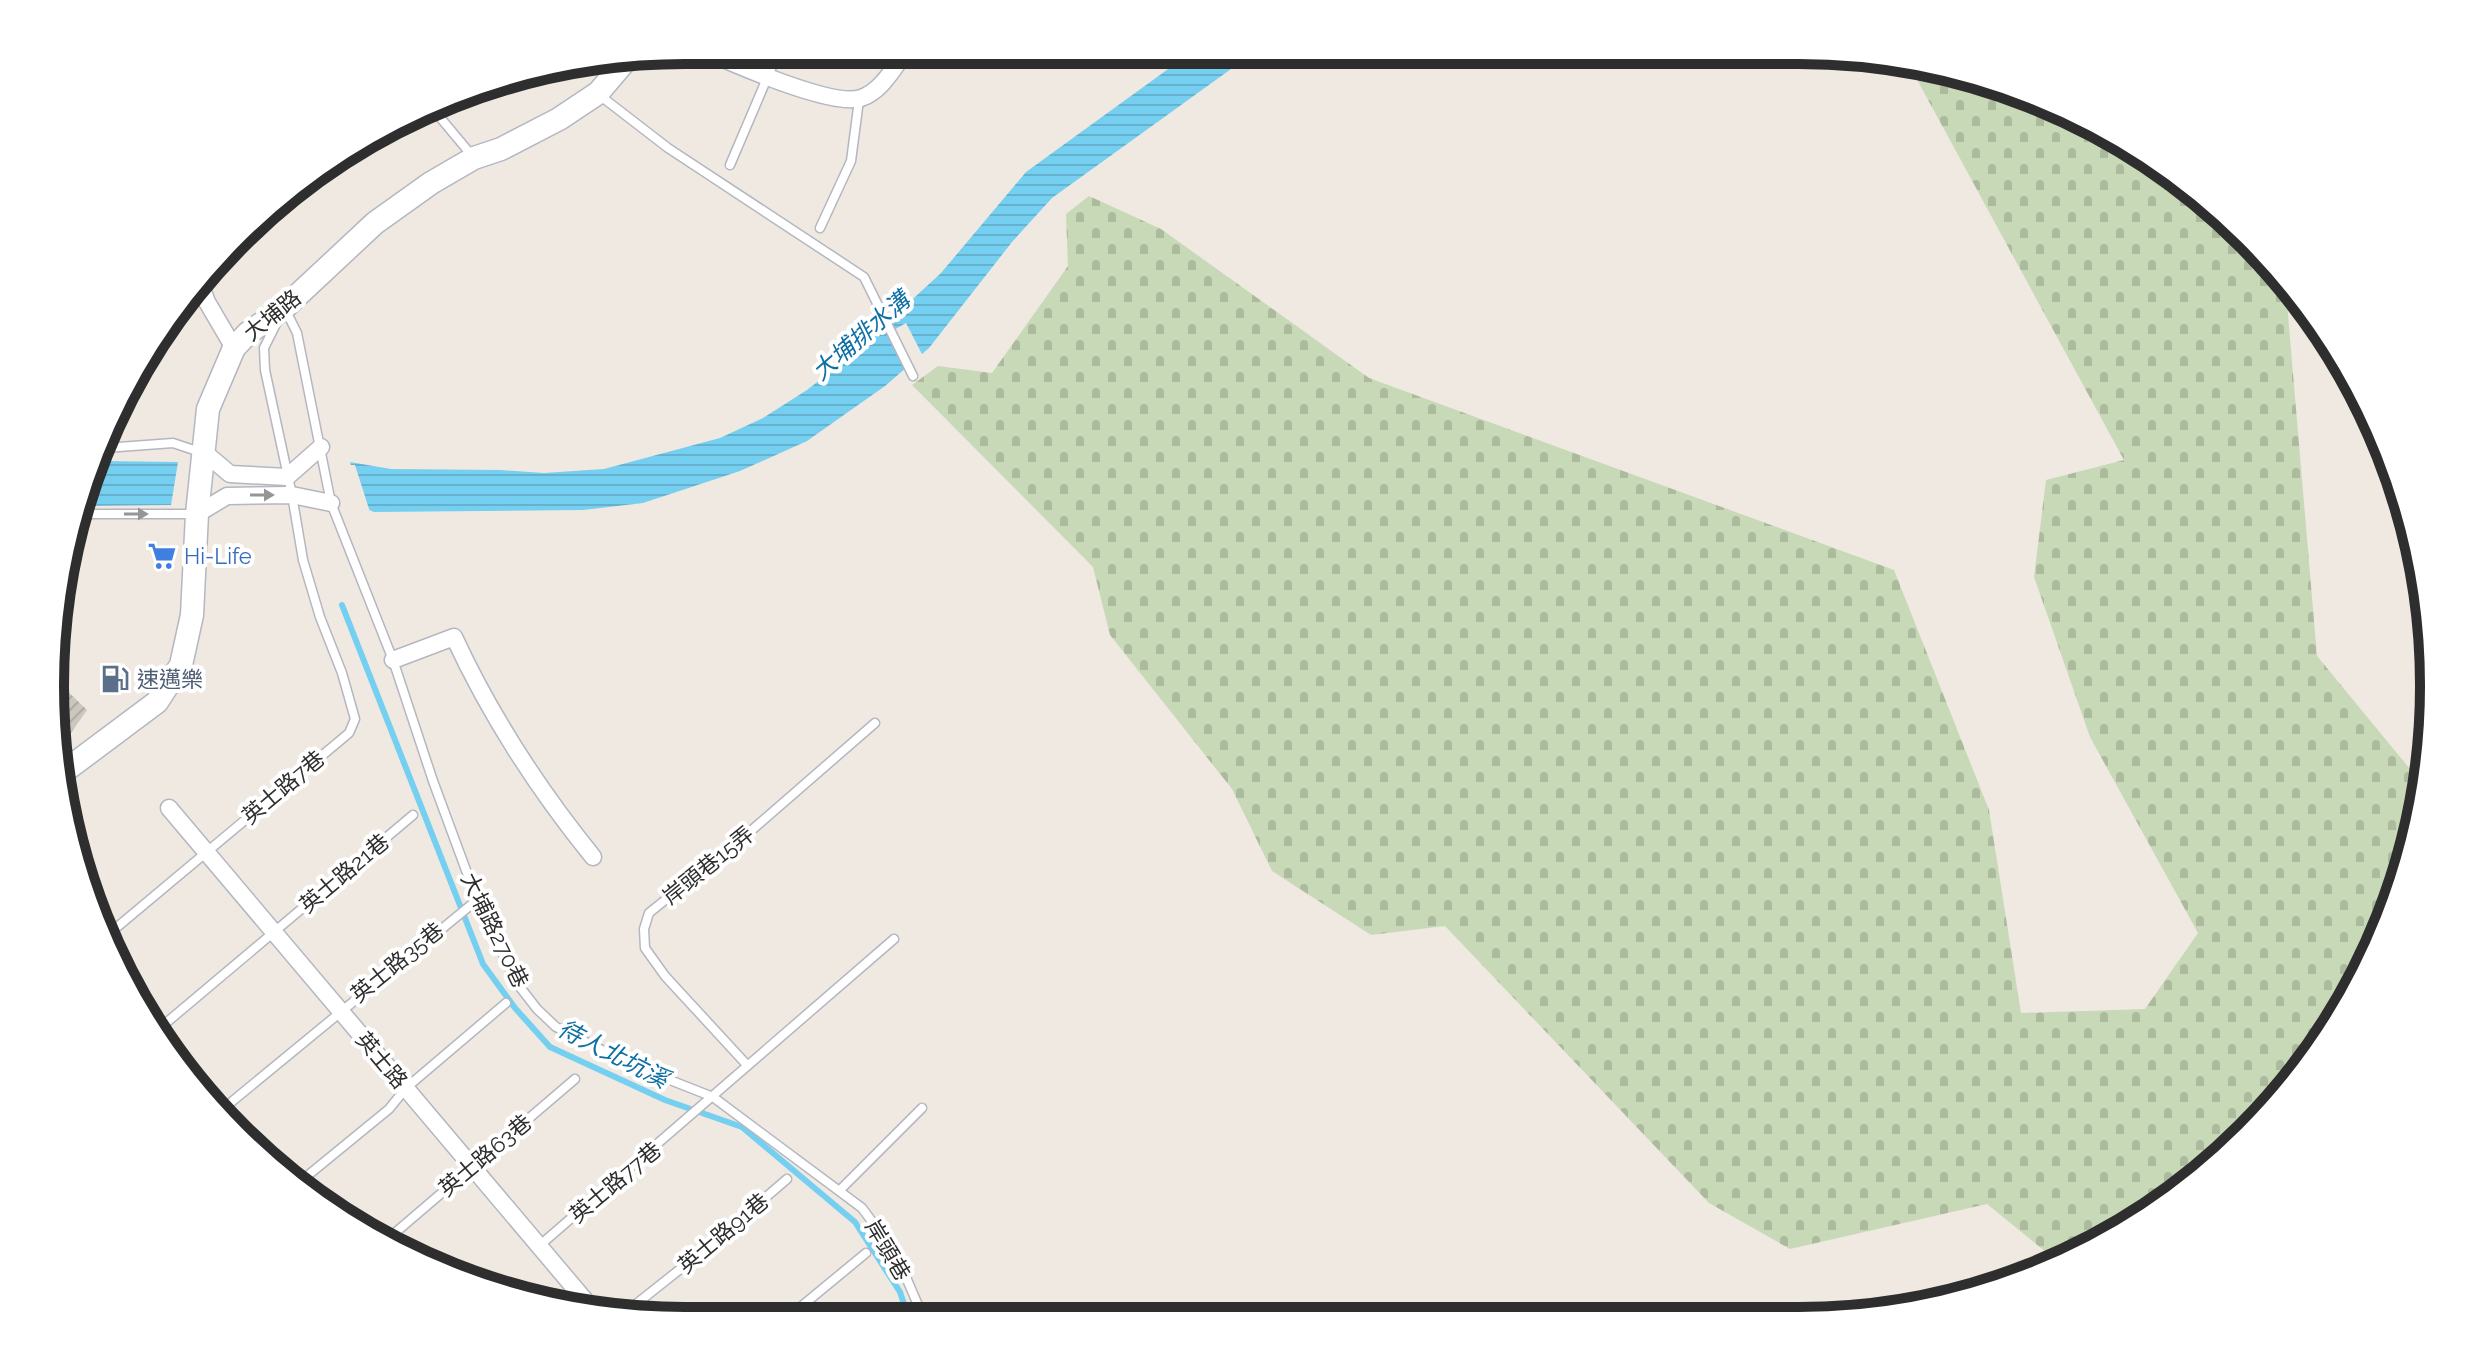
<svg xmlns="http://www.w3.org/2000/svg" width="2484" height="1371" font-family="Raleway,'Noto Sans TC',sans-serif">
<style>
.cemetery{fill:url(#cemetery-stones)}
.water{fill:url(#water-rules)}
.pier{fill:#efe9e1}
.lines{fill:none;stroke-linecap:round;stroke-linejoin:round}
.stream{stroke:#75cff0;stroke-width:6}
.building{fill:url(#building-hatch);filter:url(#shadow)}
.lane-casing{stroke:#b4b7c1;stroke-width:11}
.street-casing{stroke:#b4b7c1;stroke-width:19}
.secondary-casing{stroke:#b4b7c1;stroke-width:25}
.lane{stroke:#fff;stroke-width:8}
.street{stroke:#fff;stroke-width:16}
.secondary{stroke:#fff;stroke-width:22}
.oneway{fill:#969696}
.labels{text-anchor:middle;stroke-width:8;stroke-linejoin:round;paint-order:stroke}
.street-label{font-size:22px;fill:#2e2e2e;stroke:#fff}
.shop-label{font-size:22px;fill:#366cbe;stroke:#fff;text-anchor:start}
.service-label{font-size:22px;fill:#4e5e75;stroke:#fff;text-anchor:start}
.water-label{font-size:24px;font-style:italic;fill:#0d6fa3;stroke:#fff}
.rim{fill:none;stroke:#2e2e2e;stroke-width:10}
</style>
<defs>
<pattern id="cemetery-stones" width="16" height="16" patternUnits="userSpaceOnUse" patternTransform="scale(2)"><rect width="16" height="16" fill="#c8d9b8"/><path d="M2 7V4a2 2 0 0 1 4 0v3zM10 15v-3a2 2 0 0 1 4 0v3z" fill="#acbb9e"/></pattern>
<pattern id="water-rules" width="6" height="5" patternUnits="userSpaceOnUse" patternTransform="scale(2)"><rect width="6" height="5" fill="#75cff0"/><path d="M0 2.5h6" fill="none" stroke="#66b2ce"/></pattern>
<pattern id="building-hatch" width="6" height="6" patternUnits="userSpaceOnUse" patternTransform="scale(2)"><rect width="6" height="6" fill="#cbc7bf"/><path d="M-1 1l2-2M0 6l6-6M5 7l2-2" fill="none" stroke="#afaba4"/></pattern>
<filter id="shadow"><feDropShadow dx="-7" dy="7" stdDeviation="0" flood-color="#0004"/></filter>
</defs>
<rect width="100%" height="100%" fill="#efe9e1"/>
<polygon class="cemetery" points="1908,63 1963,72 2116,135 2217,207 2285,279 2317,656 2424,786 2400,889 2349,1003 2276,1105 2152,1214 2057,1261 1987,1204 1790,1249 1709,1203 1445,926 1371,935 1272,871 1232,789 1110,635 1093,567 912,385 938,366 992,373 1068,266 1066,214 1089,196 1161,229 1369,378 1894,570 1989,810 2021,1013 2145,1009 2198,933 2090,737 2034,577 2046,480 2124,460"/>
<g class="water">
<polygon points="1193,51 1256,51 1052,198 1012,242 929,348 885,386 807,441 740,471 643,503 583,510 374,512 362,507 350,462 391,469 501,470 544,473 604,469 720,438 763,418 807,390 853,354 941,273 1026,172"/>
<polygon points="99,461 178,462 171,505 79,506"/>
</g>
<g class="pier">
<polygon points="906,323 924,358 911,368 892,331"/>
<polygon points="346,465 355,465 370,512 359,508"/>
</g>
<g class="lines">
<polyline class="stream" points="342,605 483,964 515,1008 550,1047 665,1100 742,1127 855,1222 900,1292 909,1319"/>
</g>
<polygon class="building" points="56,680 87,710 57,753 51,728"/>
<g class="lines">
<defs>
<g id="lane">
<polyline points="598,94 668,148 864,277 913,376"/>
<polyline points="433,109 474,158"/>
<polyline points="730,165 779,50"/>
<polyline points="820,228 851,161 859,100"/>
<polyline points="285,309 297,333 331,503 393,660 433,781 477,900 516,982 537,1009 556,1027 632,1065 713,1097 862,1208 896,1254 924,1319"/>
<polyline points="105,448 173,443 200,452"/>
<polyline points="75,514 194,514"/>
<polyline points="104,938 349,733 355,719 342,673 320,617 303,560 292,495 265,370 264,348 278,320"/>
<polyline points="160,1028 413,815"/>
<polyline points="747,1065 665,976 645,948 644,929 649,913 753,829 875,723"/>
<polyline points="218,1113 477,900"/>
<polyline points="301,1181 389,1109 406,1088 506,1003"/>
<polyline points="840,1190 922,1108"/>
<polyline points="396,1232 575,1079"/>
<polyline points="539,1246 894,939"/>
<polyline points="621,1316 703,1251 787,1179"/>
<polyline points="786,1319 866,1253"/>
</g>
<g id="street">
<path d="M703,50C732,63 833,108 861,98C882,91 894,67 907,50"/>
<polyline points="201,286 207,302 234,348"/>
<polyline points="205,453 230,474 287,477 321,447"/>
<polyline points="197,514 227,496 292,495 331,503"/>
<path d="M393,660L454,637C491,717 538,789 593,857"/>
<polyline points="169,808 594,1311"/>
</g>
<polyline id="secondary" points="62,773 157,702 181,665 192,615 197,514 208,409 234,348 248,333 284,308 375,223 431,183 474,158 501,149 559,119 598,93 626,60"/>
</defs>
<use href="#lane" class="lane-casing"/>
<use href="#street" class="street-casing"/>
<use href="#secondary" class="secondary-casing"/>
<use href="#lane" class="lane"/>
<use href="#street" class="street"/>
<use href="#secondary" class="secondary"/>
</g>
<defs><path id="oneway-solid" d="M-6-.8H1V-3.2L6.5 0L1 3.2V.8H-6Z" transform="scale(2)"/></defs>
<g class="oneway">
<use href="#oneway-solid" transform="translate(262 495)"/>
<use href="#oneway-solid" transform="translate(136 514)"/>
</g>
<defs>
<symbol id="supermarket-bare" viewBox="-9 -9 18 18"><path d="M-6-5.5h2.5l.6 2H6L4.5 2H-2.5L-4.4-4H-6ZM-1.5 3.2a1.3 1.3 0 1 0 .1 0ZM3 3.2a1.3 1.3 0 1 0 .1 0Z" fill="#3f7fe0" stroke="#fff" stroke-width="2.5" paint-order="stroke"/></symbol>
<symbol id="fuel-bare" viewBox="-9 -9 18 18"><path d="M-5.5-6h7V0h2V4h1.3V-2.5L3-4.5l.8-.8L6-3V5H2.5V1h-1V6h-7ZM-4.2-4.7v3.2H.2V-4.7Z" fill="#5c6f8a" stroke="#fff" stroke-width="2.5" paint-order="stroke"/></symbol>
</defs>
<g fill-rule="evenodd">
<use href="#supermarket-bare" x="142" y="536" width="40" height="40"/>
<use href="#fuel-bare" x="95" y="659" width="40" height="40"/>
</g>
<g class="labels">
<g class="street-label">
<text transform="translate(272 315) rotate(-39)" y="8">大埔路</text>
<text transform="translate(283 787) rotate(-40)" y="8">英士路7巷</text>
<text transform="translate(708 865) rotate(-39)" y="8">岸頭巷15弄</text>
<text transform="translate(344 873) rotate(-40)" y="8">英士路21巷</text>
<text transform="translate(495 930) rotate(64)" y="8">大埔路270巷</text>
<text transform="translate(397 962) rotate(-39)" y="8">英士路35巷</text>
<text transform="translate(382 1060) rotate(50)" y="8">英士路</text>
<text transform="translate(485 1155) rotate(-40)" y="8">英士路63巷</text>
<text transform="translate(615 1182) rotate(-40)" y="8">英士路77巷</text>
<text transform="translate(723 1233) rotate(-40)" y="8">英士路91巷</text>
<text transform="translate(888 1250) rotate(59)" y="8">岸頭巷</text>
</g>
<g class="shop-label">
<text x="184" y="564">Hi-Life</text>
</g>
<g class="service-label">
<text x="137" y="687">速邁樂</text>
</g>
<g class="water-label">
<text transform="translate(861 336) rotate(-41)" y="8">大埔排水溝</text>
<text transform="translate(613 1054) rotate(27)" y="8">待人北坑溪</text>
</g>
</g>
<path d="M0 0H2484V1371H0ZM685 64H1799A621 621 0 0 1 2420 685V686A621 621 0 0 1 1799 1307H685A621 621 0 0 1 64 686V685A621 621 0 0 1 685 64Z" fill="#fff" fill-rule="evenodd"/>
<path class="rim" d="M685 64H1799A621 621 0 0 1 2420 685V686A621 621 0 0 1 1799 1307H685A621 621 0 0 1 64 686V685A621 621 0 0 1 685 64Z"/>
</svg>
